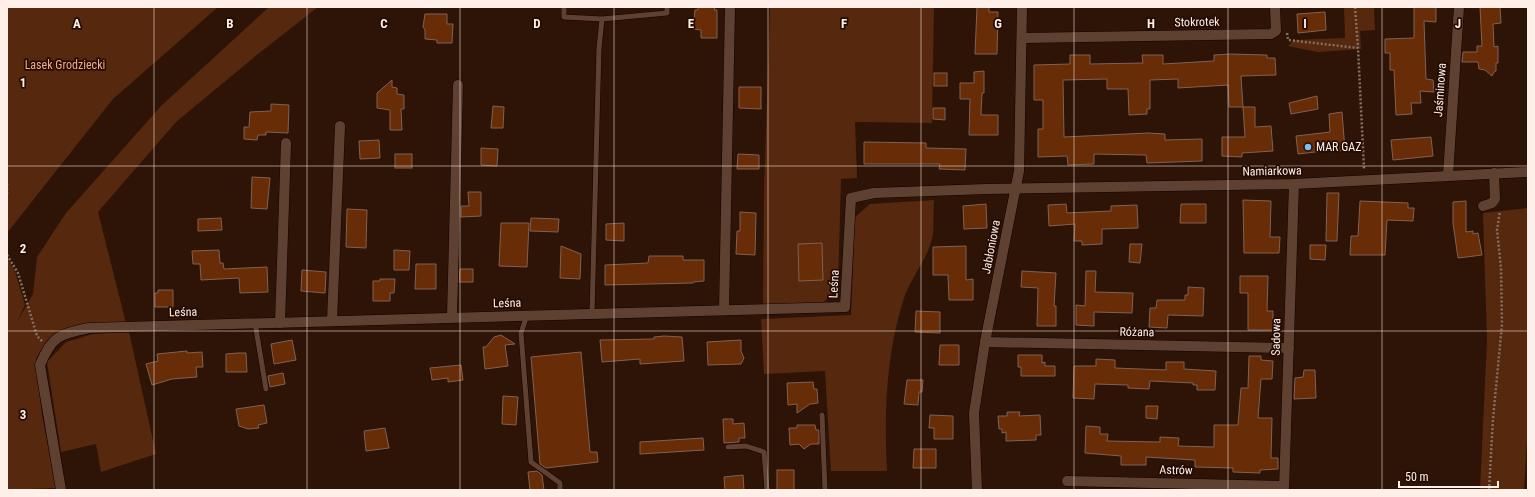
<svg xmlns="http://www.w3.org/2000/svg" width="1535" height="497" font-family="'Roboto Condensed',sans-serif">
<style>
.green{fill:#56280e}
.building{fill:#682c07;stroke:#816152}
.lines{fill:none;stroke-linecap:round;stroke-linejoin:round}
.lane-casing{stroke:#140100;stroke-width:6}
.street-casing{stroke:#140100;stroke-width:11}
.path{stroke:#867166;stroke-width:2.5;stroke-dasharray:2 2;stroke-linecap:butt}
.lane{stroke:#5f4132;stroke-width:5}
.street{stroke:#5f4132;stroke-width:10}
.grid{fill:none;stroke:#feefe8;stroke-width:1;stroke-opacity:0.55}
.poi-dot{fill:#7abff8;stroke:#230b01;stroke-width:1.5}
.labels{text-anchor:middle;stroke-width:3.5;stroke-linejoin:round;paint-order:stroke}
.street-label{font-size:12px;fill:#feefe8;stroke:#230b01}
.park-label{font-size:12px;fill:#f7ac87;stroke:#230b01}
.poi-label{font-size:12px;fill:#feefe8;stroke:#230b01;text-anchor:start}
.grid-label{font-size:13px;text-anchor:middle;font-weight:bold;fill:#feefe8;stroke:#230b01;stroke-width:3.5;stroke-linejoin:round;paint-order:stroke}
</style>
<rect width="100%" height="100%" fill="#2d1406"/>
<g class="green">
<polygon points="7,7 218,7 113,99 7,233"/>
<polygon points="269,7 318,7 258,54 176,122 98,212 126,323 74,326 49,339 36,358 42,415 56,488 7,490 7,258 15,271 25,305 17,322 33,294 37,257 66,213 161,106"/>
<polygon points="770,7 934,7 932,123 855,122 857,178 841,179 838,287 823,303 763,305 764,191"/>
<polygon points="1344,7 1374,7 1375,30 1360,31 1361,49 1318,52 1288,46 1294,40 1345,38"/>
<path d="M934,200C933,211 934,223 933,234C929,258 910,278 903,301C886,356 884,414 887,471H831L825,371L764,374L761,319L851,315L855,217L870,204Z"/>
<polygon points="1528,208 1528,422 1524,490 1480,490 1487,340 1483,213"/>
<polygon points="129,332 156,454 101,472 96,444 61,452 47,362 66,342 93,334"/>
</g>
<g class="building">
<polygon points="698,7 715,7 714,10 717,10 717,38 701,38 701,30 693,29 695,10 698,10"/>
<polygon points="977,7 989,7 989,12 998,12 997,54 975,54"/>
<polygon points="1414,7 1436,7 1436,22 1424,21 1426,79 1433,80 1434,92 1420,91 1421,103 1411,103 1412,114 1396,115 1394,70 1390,70 1390,53 1385,53 1385,39 1414,38"/>
<polygon points="1480,7 1500,7 1501,23 1493,24 1494,47 1498,46 1498,63 1496,63 1496,71 1494,72 1492,76 1485,70 1479,69 1478,62 1462,62 1463,52 1477,52 1477,46 1482,46"/>
<polygon points="1325,12 1326,30 1298,33 1297,14"/>
<polygon points="425,14 447,14 447,24 453,24 452,43 437,43 437,40 425,39 425,30 423,27"/>
<polygon points="1230,54 1267,55 1267,58 1275,58 1276,75 1241,76 1243,107 1229,107 1228,85 1178,88 1178,79 1150,80 1150,109 1147,109 1147,114 1129,115 1128,89 1107,89 1107,79 1063,80 1064,137 1148,133 1165,134 1165,140 1202,139 1202,161 1147,163 1146,155 1094,154 1094,164 1068,165 1067,156 1038,157 1038,129 1043,129 1043,100 1034,100 1034,65 1070,64 1070,55 1090,55 1090,64 1143,63 1142,55 1163,55 1163,64 1214,61 1214,55"/>
<polygon points="984,71 984,93 982,93 981,115 998,115 998,135 969,135 970,99 960,99 960,83 974,83 974,72"/>
<rect x="934" y="73" width="13" height="13"/>
<polygon points="392,80 392,87 397,88 397,94 404,95 404,109 401,109 402,130 390,130 390,110 377,108 377,93"/>
<polygon points="739,87 761,87 761,109 739,108"/>
<polygon points="1317,96 1318,109 1291,114 1289,103"/>
<polygon points="271,104 289,105 288,133 266,132 266,135 258,135 257,140 244,139 244,127 249,127 250,112 271,111"/>
<polygon points="493,106 504,107 503,128 491,128"/>
<polygon points="1243,107 1255,107 1255,127 1271,126 1273,151 1242,153 1242,157 1222,156 1222,137 1245,137"/>
<polygon points="933,108 945,108 945,120 933,119"/>
<polygon points="1342,112 1345,150 1332,152 1332,150 1298,154 1296,136 1330,132 1329,114"/>
<polygon points="1431,137 1433,156 1393,160 1391,140"/>
<polygon points="379,140 380,158 360,159 359,141"/>
<polygon points="864,142 926,143 926,148 966,149 965,170 939,169 940,164 864,164"/>
<polygon points="481,148 498,149 497,166 481,165"/>
<rect x="395" y="154" width="17" height="14"/>
<polygon points="738,154 759,155 759,169 737,169"/>
<polygon points="252,177 270,178 267,209 251,208"/>
<polygon points="468,192 481,192 481,216 461,217 461,206 469,206"/>
<polygon points="1327,193 1339,193 1337,241 1326,241"/>
<polygon points="1243,200 1271,201 1270,237 1280,237 1279,253 1244,253"/>
<polygon points="1360,201 1408,203 1408,208 1414,208 1413,221 1387,220 1385,255 1350,255 1351,236 1358,236"/>
<polygon points="1466,201 1466,232 1473,231 1473,234 1478,233 1482,255 1458,258 1453,223 1453,202"/>
<polygon points="986,204 987,228 964,229 963,206"/>
<polygon points="1066,204 1067,213 1111,211 1111,206 1137,205 1138,228 1102,229 1102,244 1082,245 1082,241 1074,241 1075,224 1049,226 1048,205"/>
<polygon points="1181,204 1206,204 1206,223 1180,223"/>
<polygon points="347,209 367,210 366,248 346,247"/>
<polygon points="740,212 756,213 755,255 736,254 737,231 740,231"/>
<polygon points="221,218 222,230 198,231 198,219"/>
<polygon points="531,218 559,219 558,232 530,231"/>
<polygon points="501,223 529,223 527,267 499,266"/>
<polygon points="624,223 624,241 606,240 606,224"/>
<polygon points="822,243 823,280 799,281 798,244"/>
<polygon points="1130,244 1142,244 1140,263 1129,262"/>
<polygon points="1310,245 1326,245 1325,260 1310,259"/>
<polygon points="561,246 581,254 580,279 560,278"/>
<polygon points="966,246 966,280 973,279 973,300 949,300 948,275 933,275 933,247"/>
<polygon points="219,250 220,263 223,263 224,269 267,267 268,292 240,293 239,278 201,280 200,264 193,264 192,251"/>
<polygon points="394,250 410,251 409,270 394,270"/>
<polygon points="649,256 683,256 683,260 704,260 704,281 693,282 693,283 605,285 605,265 648,263"/>
<polygon points="416,264 436,264 436,289 415,289"/>
<polygon points="460,269 473,269 473,282 459,282"/>
<polygon points="302,270 326,272 325,293 301,291"/>
<polygon points="1022,271 1056,273 1054,306 1056,306 1056,326 1037,326 1038,288 1021,287"/>
<polygon points="1086,271 1096,271 1095,292 1133,293 1132,313 1094,312 1094,326 1076,325 1076,305 1085,306"/>
<polygon points="1240,276 1268,276 1267,311 1273,311 1273,330 1248,330 1248,293 1240,293"/>
<polygon points="380,279 395,279 394,293 390,293 390,301 373,301 373,281 380,281"/>
<polygon points="1188,287 1204,288 1203,316 1168,315 1167,328 1149,327 1150,308 1156,308 1157,300 1185,300 1185,295 1188,295"/>
<polygon points="158,290 173,290 173,307 155,307 155,293 158,293"/>
<polygon points="916,311 940,312 940,333 915,332"/>
<polygon points="501,335 515,344 505,345 508,366 485,369 483,347 486,347 494,337"/>
<polygon points="664,336 682,337 684,361 640,364 640,359 602,362 600,340 654,339 654,337"/>
<polygon points="292,340 296,360 274,364 271,344"/>
<polygon points="741,340 741,351 744,358 741,364 708,365 707,342"/>
<polygon points="940,345 959,345 959,365 939,365"/>
<polygon points="187,351 187,353 202,352 203,367 196,367 197,377 172,379 152,385 146,364 158,361 157,354"/>
<polygon points="581,352 590,452 597,452 598,462 546,468 540,464 531,357"/>
<polygon points="237,353 246,353 247,372 226,372 226,354"/>
<polygon points="1018,355 1042,355 1042,363 1045,362 1045,366 1055,366 1055,376 1021,376 1021,367 1018,367"/>
<polygon points="1249,356 1261,356 1261,360 1273,361 1272,379 1261,379 1258,418 1272,418 1271,458 1278,458 1278,469 1260,470 1260,473 1233,472 1233,468 1195,467 1195,460 1146,457 1146,465 1121,465 1121,456 1085,453 1086,426 1100,427 1100,434 1108,434 1107,441 1160,442 1160,437 1179,438 1178,446 1214,447 1214,425 1238,425 1241,388 1248,388"/>
<polygon points="1096,359 1115,360 1115,368 1166,370 1166,362 1184,362 1184,369 1216,371 1215,390 1197,390 1197,385 1193,385 1193,383 1150,381 1149,389 1128,388 1128,385 1095,384 1094,399 1073,398 1074,366 1096,366"/>
<polygon points="461,365 463,380 448,382 448,378 432,380 430,368"/>
<polygon points="1304,370 1315,370 1316,398 1294,399 1295,378 1303,377"/>
<polygon points="283,373 285,384 270,387 268,376"/>
<polygon points="907,380 923,380 922,392 919,392 918,405 904,404"/>
<polygon points="813,382 814,389 817,389 818,403 810,404 797,413 797,404 788,405 787,383"/>
<polygon points="503,396 518,397 516,425 502,424"/>
<polygon points="264,405 267,423 258,425 259,428 248,429 239,426 236,409"/>
<polygon points="1146,406 1158,406 1157,419 1146,418"/>
<polygon points="1007,412 1020,412 1019,416 1040,415 1041,435 1036,435 1036,440 1006,441 1006,432 1002,433 1002,429 999,429 998,416 1007,416"/>
<polygon points="930,415 953,416 953,439 934,439 934,428 929,428"/>
<polygon points="723,419 733,419 733,424 744,423 745,438 739,438 739,442 724,443"/>
<polygon points="797,425 815,425 816,430 819,430 819,444 811,444 804,449 799,444 790,445 789,428 797,428"/>
<polygon points="385,428 389,448 366,451 364,431"/>
<polygon points="703,438 704,450 640,454 640,442"/>
<polygon points="914,449 936,449 936,468 913,468"/>
<rect x="777" y="470" width="17" height="20"/>
<polygon points="537,471 542,475 544,490 530,490 528,472"/>
<polygon points="743,475 744,490 725,490 724,477"/>
</g>
<g class="lines">
<defs>
<g id="lane">
<polyline points="564,7 564,17 602,19 599,48 592,314"/>
<polyline points="602,19 667,13 667,7"/>
<polyline points="527,315 521,333 531,462 560,483 560,490"/>
<polyline points="255,323 266,389"/>
<polyline points="822,415 825,490"/>
<polyline points="728,447 746,446 764,452 767,490"/>
</g>
<g id="street">
<polyline points="1022,38 1271,34 1276,31 1275,7"/>
<polyline points="1448,175 1459,7"/>
<polyline points="1483,206 1492,203 1495,199 1494,173"/>
<polyline points="724,310 730,7"/>
<polyline points="452,317 458,85"/>
<polyline points="332,321 340,126"/>
<polyline points="280,323 286,143"/>
<polyline points="985,342 1289,348"/>
<polyline points="1067,481 1284,486"/>
<path d="M61,490L40,365C52,336 59,334 89,328L845,307L851,198L874,193L986,189L1294,184L1528,172"/>
<polyline points="977,490 974,413 985,342 1019,171 1022,7"/>
<polyline points="1284,490 1294,184"/>
</g>
</defs>
<use href="#lane" class="lane-casing"/>
<use href="#street" class="street-casing"/>
<g class="path">
<polyline points="1355,7 1358,48"/>
<polyline points="1287,33 1288,40 1358,48 1364,169"/>
<polyline points="7,184 7,196"/>
<polyline points="7,255 18,273 37,336 42,341"/>
<polyline points="1489,490 1493,419 1502,324 1501,268 1497,230 1500,211"/>
</g>
<use href="#lane" class="lane"/>
<use href="#street" class="street"/>
</g>
<path class="grid" d="M154,7V490M307,7V490M460,7V490M614,7V490M768,7V490M921,7V490M1074,7V490M1228,7V490M1382,7V490M7,166H1528M7,331H1528"/>
<circle class="poi-dot" cx="1308" cy="147" r="4"/>
<g class="labels">
<g class="street-label">
<text transform="translate(1197 22) rotate(-1)" y="4">Stokrotek</text>
<text transform="translate(1440 90) rotate(-86)" y="4">Jaśminowa</text>
<text transform="translate(1272 171) rotate(-1)" y="4">Namiarkowa</text>
<text transform="translate(991 247) rotate(-79)" y="4">Jabłoniowa</text>
<text transform="translate(834 284) rotate(-87)" y="4">Leśna</text>
<text transform="translate(507 303) rotate(-1)" y="4">Leśna</text>
<text transform="translate(183 312) rotate(-1)" y="4">Leśna</text>
<text transform="translate(1137 332) rotate(1)" y="4">Różana</text>
<text transform="translate(1276 337) rotate(-89)" y="4">Sadowa</text>
<text transform="translate(1176 470) rotate(1)" y="4">Astrów</text>
</g>
<g class="park-label">
<text x="65" y="69">Lasek Grodziecki</text>
</g>
<g class="poi-label">
<text x="1316" y="151">MAR GAZ</text>
</g>
</g>
<g class="grid-label">
<text x="77" y="28">A</text>
<text x="230" y="28">B</text>
<text x="384" y="28">C</text>
<text x="537" y="28">D</text>
<text x="691" y="28">E</text>
<text x="844" y="28">F</text>
<text x="998" y="28">G</text>
<text x="1151" y="28">H</text>
<text x="1305" y="28">I</text>
<text x="1458" y="28">J</text>
<text x="23" y="87">1</text>
<text x="23" y="253">2</text>
<text x="23" y="419">3</text>
</g>
<rect width="1535" height="497" fill="none" stroke="#feefe8" stroke-width="16"/>
<path d="M1399 481v6h99v-6" fill="none" stroke="#feefe8" stroke-width="2"/>
<text x="1405" y="481" font-size="12" fill="#feefe8" stroke="#230b01" stroke-width="3" paint-order="stroke">50 m</text>
</svg>
